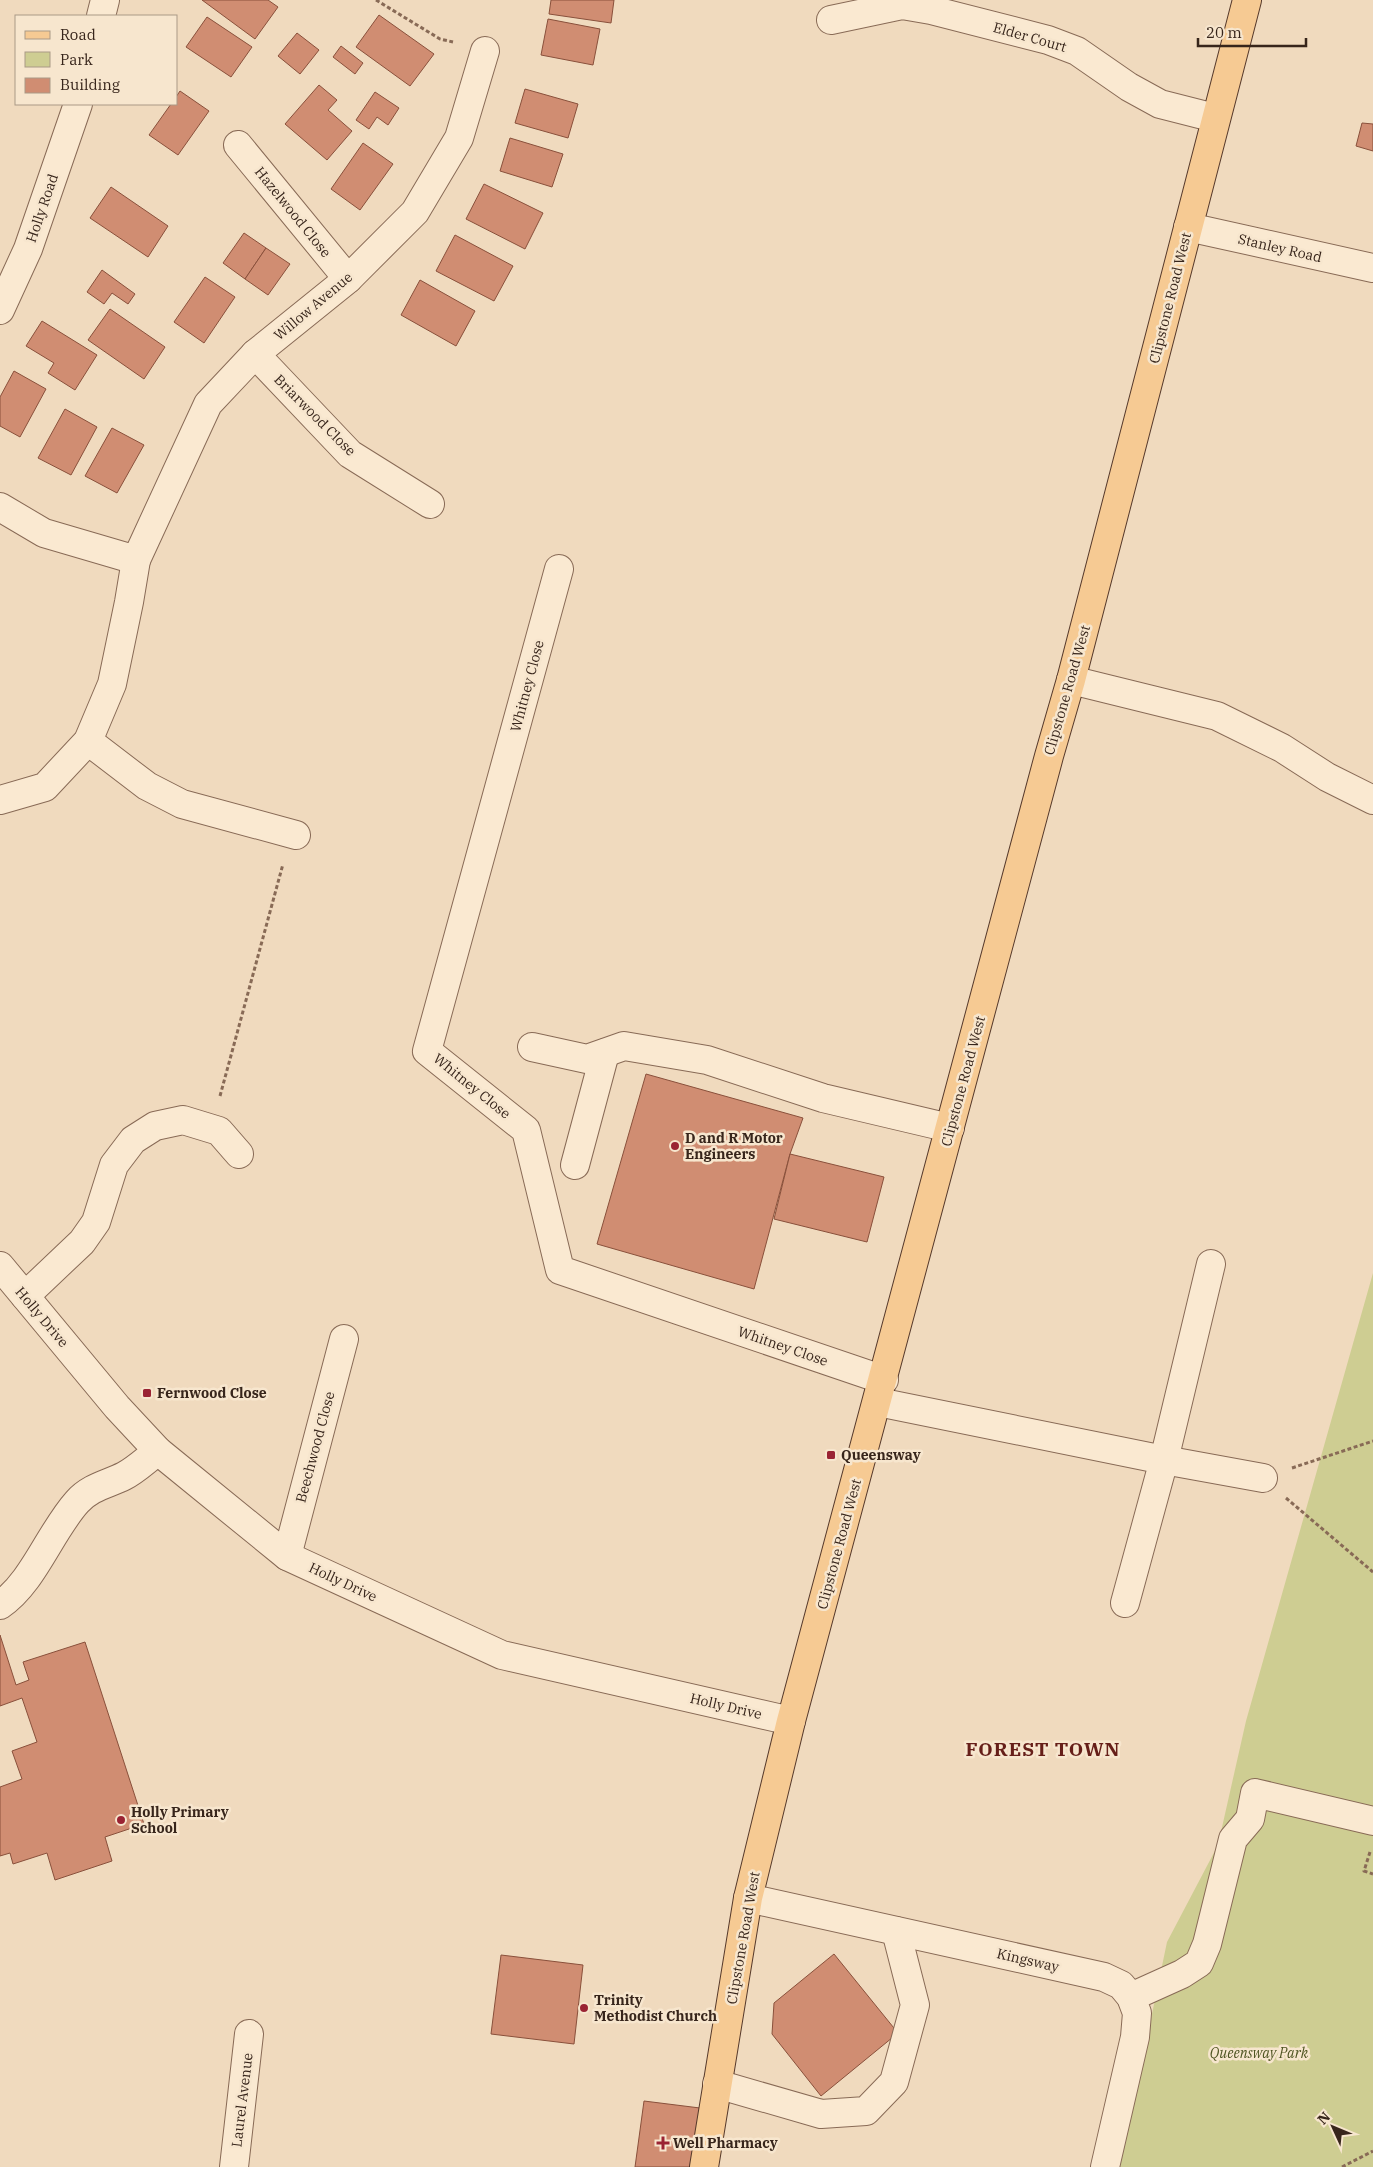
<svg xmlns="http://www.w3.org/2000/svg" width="1373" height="2167" font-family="'IBM Plex Serif',serif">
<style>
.green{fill:#cecd92}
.building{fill:#d08d72;stroke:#89503b}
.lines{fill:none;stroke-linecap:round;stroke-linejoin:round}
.minor-casing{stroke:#886a56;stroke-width:30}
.major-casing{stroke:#56392b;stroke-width:30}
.path{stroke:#886a56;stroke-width:3;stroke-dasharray:4 2.5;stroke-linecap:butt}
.minor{stroke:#fae9d1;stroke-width:28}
.major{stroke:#f6ca93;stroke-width:28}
.poi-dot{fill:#9a2333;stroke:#f7e6ce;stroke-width:2}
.labels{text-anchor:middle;stroke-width:5;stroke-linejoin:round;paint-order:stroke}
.street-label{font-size:14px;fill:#37251b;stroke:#f7e6ce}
.poi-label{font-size:14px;font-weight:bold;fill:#37251b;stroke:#f7e6ce;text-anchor:start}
.park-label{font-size:14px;font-style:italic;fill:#4e5421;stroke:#f7e6ce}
.district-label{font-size:19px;font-weight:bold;letter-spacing:1px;fill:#661f19;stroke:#f7e6ce}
</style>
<rect width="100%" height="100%" fill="#f0dabe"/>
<polygon class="green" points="1373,1273 1373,2167 1120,2167 1167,1942 1218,1845 1246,1721"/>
<g class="building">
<polygon points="202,0 268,0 278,7 255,39"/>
<polygon points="551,0 614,0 611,23 549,14"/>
<polygon points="379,15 434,54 410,86 356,47"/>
<polygon points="207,17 252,47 231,77 186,47"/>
<polygon points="548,19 600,29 593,65 541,55"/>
<polygon points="297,33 319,50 300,74 278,56"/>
<polygon points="341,46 363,63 355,74 333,57"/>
<polygon points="319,85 337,100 328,110 352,131 327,160 285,124"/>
<polygon points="525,89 578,104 568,138 515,123"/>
<polygon points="180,91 209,111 178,155 149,135 171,104 176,104 176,97"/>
<polygon points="375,92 399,108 388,125 377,117 369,129 356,120"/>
<polygon points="1362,123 1373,124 1373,151 1356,146"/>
<polygon points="510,138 563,154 552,187 500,171"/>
<polygon points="363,143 393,164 360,210 331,189"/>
<polygon points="484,184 543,213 525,249 466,219"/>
<polygon points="111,187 168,226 148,257 90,218"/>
<polygon points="244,233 266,248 245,279 223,263"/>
<polygon points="455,235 513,266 494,301 436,271"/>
<polygon points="266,248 290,264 268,295 245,279"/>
<polygon points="102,270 135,294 128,304 112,293 104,304 87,292"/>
<polygon points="205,277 235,297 204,343 174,322"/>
<polygon points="420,280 475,311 456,346 401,315"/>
<polygon points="110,309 165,347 144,379 88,340"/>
<polygon points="42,321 97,355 75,390 48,373 54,363 26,346"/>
<polygon points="14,371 46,389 20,437 0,426 0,397"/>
<polygon points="65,409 97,427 71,475 38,458"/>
<polygon points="112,428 144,445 117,493 85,476"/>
<polygon points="646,1074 803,1118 790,1154 754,1289 597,1244"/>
<polygon points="790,1154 884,1177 867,1242 774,1219"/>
<polygon points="0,1635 16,1685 29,1680 23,1662 85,1642 144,1824 105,1837 112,1861 55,1880 47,1853 13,1864 10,1853 0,1856 0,1787 22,1779 12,1751 37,1742 22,1698 0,1706"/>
<polygon points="834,1954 898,2033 821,2096 772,2034 774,2003"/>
<polygon points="501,1955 583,1965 574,2044 491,2034"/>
<polygon points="644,2101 700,2108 692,2167 635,2167"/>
</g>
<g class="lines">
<defs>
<g id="minor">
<polyline points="101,16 105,0"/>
<polyline points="831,20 902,5 931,10 1048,40 1077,51 1129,87 1160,104 1215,118"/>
<polyline points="238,145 348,279"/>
<polyline points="1188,227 1373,268"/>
<polyline points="0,310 28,249 78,104"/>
<polyline points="255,354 350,454 430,504"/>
<polyline points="0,507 44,533 136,560 208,404 255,354 348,279 415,212 459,138 485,51"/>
<polyline points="559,569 427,1051 526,1130 560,1270 884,1380"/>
<polyline points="1071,680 1217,716 1282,748 1327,777 1373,800"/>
<polyline points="88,741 147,786 182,804 296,835"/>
<polyline points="0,800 45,787 88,741 112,684 129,602 136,560"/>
<polyline points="532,1047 587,1059 624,1046 707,1060 823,1098 950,1128"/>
<polyline points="575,1165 605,1053"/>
<polyline points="0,1266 117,1407 158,1451 287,1556 502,1655 791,1721"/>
<polyline points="25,1296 82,1242 96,1222 114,1165 133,1140 155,1126 183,1120 219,1131 239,1154"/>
<polyline points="878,1402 1164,1460 1263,1478"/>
<polyline points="287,1556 344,1339"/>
<polyline points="1125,1603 1164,1460 1211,1264"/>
<path d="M0,1605C33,1583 50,1532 77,1502C90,1487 108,1484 124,1476C136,1470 147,1459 158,1451"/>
<polyline points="748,1898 1104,1977 1121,1985 1131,1997 1137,2013 1135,2037 1105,2167"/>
<polyline points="1131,1997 1182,1974 1199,1963 1207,1944 1233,1839 1250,1819 1255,1793 1373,1821"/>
<polyline points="717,2084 821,2114 866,2111 894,2082 915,2005 896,1931"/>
<polyline points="234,2167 249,2034"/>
</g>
<polyline id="major" points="704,2167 748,1898 791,1721 1049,756 1071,680 1247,0"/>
</defs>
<use href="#minor" class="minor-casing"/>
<use href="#major" class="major-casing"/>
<g class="path">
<polyline points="376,0 440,39 453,42"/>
<polyline points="220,1096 283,864"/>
<polyline points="1292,1468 1373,1441"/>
<polyline points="1286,1498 1373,1572"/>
<polyline points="1370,1852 1364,1871 1373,1874"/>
<polyline points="1342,2167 1373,2151"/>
</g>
<use href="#minor" class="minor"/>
<use href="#major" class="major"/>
</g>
<g class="poi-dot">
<circle cx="675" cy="1146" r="5"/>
<rect x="142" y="1388" width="10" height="10" rx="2.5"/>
<rect x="826" y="1450" width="10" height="10" rx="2.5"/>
<circle cx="121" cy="1820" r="5"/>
<circle cx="584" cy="2008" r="5"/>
<path d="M660.5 2135.5h5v5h5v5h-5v5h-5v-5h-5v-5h5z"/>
</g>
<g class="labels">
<g class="street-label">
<text transform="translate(1030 37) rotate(16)" y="5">Elder Court</text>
<text transform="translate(42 208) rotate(-71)" y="5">Holly Road</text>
<text transform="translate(293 212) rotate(51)" y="5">Hazelwood Close</text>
<text transform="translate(1280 248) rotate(13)" y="5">Stanley Road</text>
<text transform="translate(1170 298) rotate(-76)" y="5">Clipstone Road West</text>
<text transform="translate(313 306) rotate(-40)" y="5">Willow Avenue</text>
<text transform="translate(315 415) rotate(45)" y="5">Briarwood Close</text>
<text transform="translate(527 686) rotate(-75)" y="5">Whitney Close</text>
<text transform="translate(1067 690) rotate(-74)" y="5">Clipstone Road West</text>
<text transform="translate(963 1081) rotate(-75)" y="5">Clipstone Road West</text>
<text transform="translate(472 1086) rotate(39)" y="5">Whitney Close</text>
<text transform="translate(42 1317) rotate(50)" y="5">Holly Drive</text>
<text transform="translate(783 1346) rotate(19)" y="5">Whitney Close</text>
<text transform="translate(315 1447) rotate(-75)" y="5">Beechwood Close</text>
<text transform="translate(839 1544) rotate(-75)" y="5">Clipstone Road West</text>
<text transform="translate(343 1582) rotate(25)" y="5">Holly Drive</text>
<text transform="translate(726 1706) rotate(13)" y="5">Holly Drive</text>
<text transform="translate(743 1938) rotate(-80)" y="5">Clipstone Road West</text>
<text transform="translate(1028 1960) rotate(13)" y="5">Kingsway</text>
<text transform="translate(242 2100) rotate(-83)" y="5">Laurel Avenue</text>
</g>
<g class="poi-label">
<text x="685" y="1143">D and R Motor<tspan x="685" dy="16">Engineers</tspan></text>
<text x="157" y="1398">Fernwood Close</text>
<text x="841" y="1460">Queensway</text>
<text x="131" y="1817">Holly Primary<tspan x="131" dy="16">School</tspan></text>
<text x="594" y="2005">Trinity<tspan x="594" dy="16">Methodist Church</tspan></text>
<text x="673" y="2148">Well Pharmacy</text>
</g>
<g class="park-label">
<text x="1259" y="2058">Queensway Park</text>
</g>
<g class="district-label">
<text x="1043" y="1756">FOREST TOWN</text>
</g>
</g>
<rect x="15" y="15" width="162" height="90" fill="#f7e6ce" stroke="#aa9986"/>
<rect x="25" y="31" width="25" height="8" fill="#f6ca93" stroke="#aa9986"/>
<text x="60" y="40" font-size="15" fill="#37251b">Road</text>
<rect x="25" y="52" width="25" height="15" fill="#cecd92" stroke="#aa9986"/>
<text x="60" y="65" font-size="15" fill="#37251b">Park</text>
<rect x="25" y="78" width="25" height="15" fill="#d08d72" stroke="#aa9986"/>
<text x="60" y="90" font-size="15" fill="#37251b">Building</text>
<g transform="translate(1333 2127) rotate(314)" stroke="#f7e6ce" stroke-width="4" paint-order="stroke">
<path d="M0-4L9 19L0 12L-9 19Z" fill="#37251b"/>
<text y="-8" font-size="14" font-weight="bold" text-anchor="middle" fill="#37251b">N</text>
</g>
<path d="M1198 38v8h108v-8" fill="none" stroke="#37251b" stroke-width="2.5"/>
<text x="1206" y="38" font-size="15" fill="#37251b" stroke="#f7e6ce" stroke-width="4" paint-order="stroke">20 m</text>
</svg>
